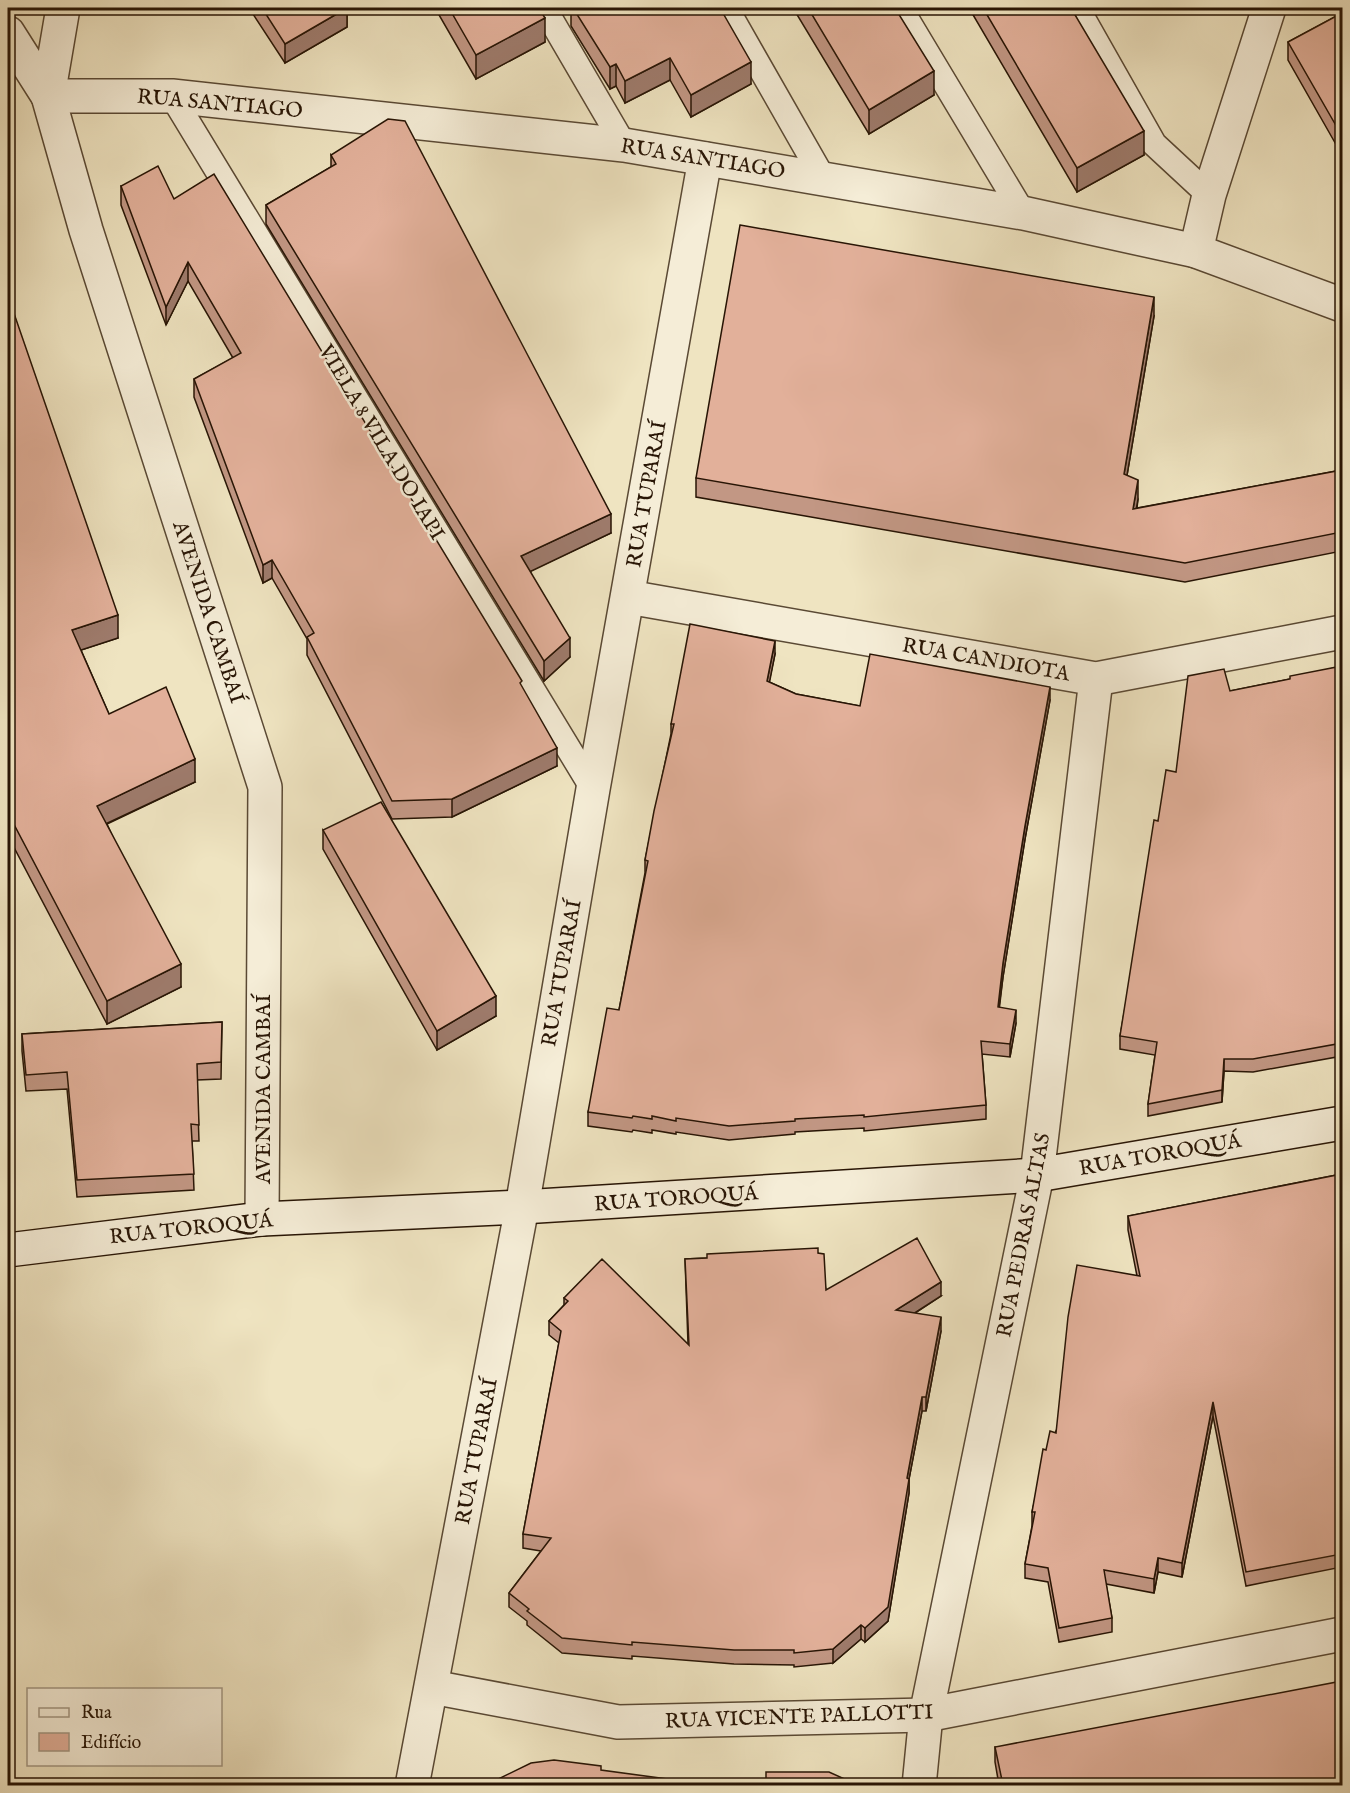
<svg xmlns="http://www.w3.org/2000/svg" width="1350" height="1793" font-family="'IM FELL English',serif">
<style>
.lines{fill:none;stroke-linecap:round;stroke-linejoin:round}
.lane-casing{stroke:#5a4934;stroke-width:27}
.street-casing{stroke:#5a4934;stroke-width:36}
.secondary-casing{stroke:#281505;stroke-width:36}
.lane{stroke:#f5edd7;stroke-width:24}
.street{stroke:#f5edd7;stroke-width:33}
.secondary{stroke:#f5edd7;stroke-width:33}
.wall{fill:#c29784;stroke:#281505;stroke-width:1.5}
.shaded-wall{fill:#9e7b6c;stroke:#281505;stroke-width:1.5}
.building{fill:#e2b09a;stroke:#281505;stroke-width:1.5}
.labels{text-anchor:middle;stroke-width:5;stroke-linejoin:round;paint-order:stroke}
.street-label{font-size:21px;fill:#281505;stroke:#f5edd7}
</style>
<rect width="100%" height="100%" fill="#efe4c1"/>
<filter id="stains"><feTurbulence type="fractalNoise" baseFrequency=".00333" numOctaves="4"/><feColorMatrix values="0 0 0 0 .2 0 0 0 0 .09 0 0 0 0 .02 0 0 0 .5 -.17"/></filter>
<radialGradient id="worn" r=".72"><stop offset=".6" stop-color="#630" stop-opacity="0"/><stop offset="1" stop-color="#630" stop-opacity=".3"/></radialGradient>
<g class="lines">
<defs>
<g id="lane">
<polyline points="544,8 624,145"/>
<polyline points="726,8 823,178"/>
<polyline points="900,8 1023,213"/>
<polyline points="1077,8 1154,144 1209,195"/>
<polyline points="172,96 593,789"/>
</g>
<g id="street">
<polyline points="8,33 48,96 86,230 265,787 262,1219"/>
<polyline points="48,96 172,96 624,145 1023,213 1196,251 1342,305"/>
<polyline points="48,96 63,8"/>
<polyline points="1196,251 1209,195 1269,8"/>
<polyline points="628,597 1096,679 1342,632"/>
<polyline points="432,1687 618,1722 926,1715 1342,1634"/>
<polyline points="412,1786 522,1207 593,789 705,159"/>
<polyline points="919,1786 926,1715 1037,1175 1096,679"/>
</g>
<polyline id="secondary" points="8,1250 262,1219 522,1207 1037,1175 1342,1123"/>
</defs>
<use href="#lane" class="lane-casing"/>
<use href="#street" class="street-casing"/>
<use href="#secondary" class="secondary-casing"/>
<use href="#lane" class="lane"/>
<use href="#street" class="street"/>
<use href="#secondary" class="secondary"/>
</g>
<g class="wall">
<polygon points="249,8 347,8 347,27 285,63"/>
<polygon points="435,8 539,8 545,42 476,79"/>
<polygon points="571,8 720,8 751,84 691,117 670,80 625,103 616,86 610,89 571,26"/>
<polygon points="793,8 895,8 934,95 869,134"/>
<polygon points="969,8 1071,8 1144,155 1077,192"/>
<polygon points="1342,13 1342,155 1288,60 1288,42"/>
<polygon points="331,155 611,533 530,571 570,657 544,681 266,224 266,205 331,167"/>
<polygon points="121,186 174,199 522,688 557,766 452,817 392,819 307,655 307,639 272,578 263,583 194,397 194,379 233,358 188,281 166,325 121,205"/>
<polygon points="8,296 118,638 81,650 109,714 195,782 107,824 181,987 107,1024 8,836"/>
<polygon points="1154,316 1127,475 1138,499 1137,508 1342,470 1342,551 1185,582 696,497 696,478"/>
<polygon points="775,654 769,682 796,694 860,706 1050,700 1025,839 1003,977 999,1007 1016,1023 1010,1057 982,1054 986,1105 986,1119 864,1131 864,1128 795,1132 795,1134 729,1140 676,1132 676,1134 652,1130 652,1133 633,1130 632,1132 588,1126 588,1112 619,1010 645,873 645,860 671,734 671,724"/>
<polygon points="1342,666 1342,1056 1253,1072 1224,1071 1222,1102 1148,1116 1148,1104 1155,1055 1120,1049 1120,1036 1158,821 1176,772 1230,691 1290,679"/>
<polygon points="323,830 496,1016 437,1050 323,849"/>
<polygon points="222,1022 221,1079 197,1080 199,1141 192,1141 194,1190 77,1197 67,1089 26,1091 22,1051 22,1034"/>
<polygon points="1342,1174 1342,1567 1246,1586 1213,1416 1182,1577 1158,1572 1154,1593 1106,1584 1112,1618 1112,1632 1059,1642 1048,1582 1025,1578 1025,1564 1032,1526 1032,1512 1046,1450 1137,1276 1128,1230 1128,1216"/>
<polygon points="818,1253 826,1290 941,1296 915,1313 941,1331 926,1411 922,1411 909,1479 909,1493 888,1621 865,1642 861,1639 833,1663 794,1667 794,1665 734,1664 632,1656 632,1659 562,1653 527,1625 527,1621 509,1607 509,1593 541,1551 523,1548 523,1534 559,1343 549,1335 549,1321 564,1305 564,1298 688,1344 685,1259"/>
<polygon points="995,1747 1342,1785 999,1785 995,1762"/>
</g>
<g class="shaded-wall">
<polygon points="347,8 347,27 285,63 285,44"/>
<polygon points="545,18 545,42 476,79 476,55"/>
<polygon points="670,58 670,80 625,103 625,81"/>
<polygon points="751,62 751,84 691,117 691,95"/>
<polygon points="616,64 616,86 610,89 610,67"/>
<polygon points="934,71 934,95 869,134 869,110"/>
<polygon points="1144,131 1144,155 1077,192 1077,168"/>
<polygon points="188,262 188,281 166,325 166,307"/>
<polygon points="1154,297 1154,316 1124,493 1124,474"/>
<polygon points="1138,480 1138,499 1133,528 1133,509"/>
<polygon points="611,514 611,533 521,576 521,556"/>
<polygon points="272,560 272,578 263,583 263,565"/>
<polygon points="118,615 118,638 72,653 72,630"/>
<polygon points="570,638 570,657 544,681 544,661"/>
<polygon points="775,641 775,654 767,695 767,681"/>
<polygon points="1050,687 1050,700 1025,839 1003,977 998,1020 998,1007 1003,963 1025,826"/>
<polygon points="557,748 557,766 452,817 452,799"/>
<polygon points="195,759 195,782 97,828 97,806"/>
<polygon points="181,964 181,987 107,1024 107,1001"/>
<polygon points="496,996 496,1016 437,1050 437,1031"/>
<polygon points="1016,1010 1016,1023 1010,1057 1010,1044"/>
<polygon points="1224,1059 1224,1071 1222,1102 1222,1090"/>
<polygon points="941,1282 941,1296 896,1325 896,1310"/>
<polygon points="941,1317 941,1331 926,1411 926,1397"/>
<polygon points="922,1397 922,1411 909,1479 909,1493 888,1621 865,1642 865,1628 907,1478"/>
<polygon points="1213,1402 1213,1416 1182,1577 1182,1563"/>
<polygon points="1158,1558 1158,1572 1154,1593 1154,1579"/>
<polygon points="861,1625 861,1639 833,1663 833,1649"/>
</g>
<g class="building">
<polygon points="262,8 347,8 285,44"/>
<polygon points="449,8 539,8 545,18 476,55"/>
<polygon points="573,8 720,8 751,62 691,95 670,58 625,81 616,64 610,67"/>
<polygon points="808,8 895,8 934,71 869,110"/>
<polygon points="983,8 1071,8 1144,131 1077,168"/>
<polygon points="1342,13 1342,136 1288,42"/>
<polygon points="388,119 405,121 611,514 521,556 570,638 544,661 266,205 336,164 331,155"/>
<polygon points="158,166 174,199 214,174 522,681 520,683 557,748 452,799 392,801 307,637 314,633 272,560 263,565 194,379 241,353 188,262 166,307 121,186"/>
<polygon points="740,225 1154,297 1124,474 1138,480 1133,509 1342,470 1342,532 1185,563 696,478"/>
<polygon points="8,296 118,615 72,630 109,714 166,687 195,759 97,806 181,964 107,1001 8,813"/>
<polygon points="690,624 775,641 767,681 796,694 860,706 870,654 1050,687 1025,826 1003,963 998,1007 1016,1010 1010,1044 981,1041 986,1105 864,1117 864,1115 795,1119 795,1121 729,1126 676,1118 676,1121 652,1116 652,1119 633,1116 632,1118 588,1112 607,1008 619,1010 648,861 645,860 654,811 674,724 671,724"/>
<polygon points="1342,666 1342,1043 1253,1059 1224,1059 1222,1090 1148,1104 1157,1042 1120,1036 1154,820 1158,821 1166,770 1176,772 1188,676 1224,669 1230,691 1290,679 1290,676"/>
<polygon points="381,802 496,996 437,1031 323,830"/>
<polygon points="222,1022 221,1062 197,1064 199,1125 191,1124 194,1174 77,1180 67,1072 26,1075 22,1034"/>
<polygon points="1342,1174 1342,1554 1246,1572 1213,1402 1182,1563 1158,1558 1154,1579 1104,1570 1112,1618 1059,1628 1048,1568 1025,1564 1035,1512 1032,1512 1043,1449 1046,1450 1050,1431 1056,1433 1068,1317 1077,1265 1140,1276 1128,1216"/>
<polygon points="917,1238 941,1282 896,1310 941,1317 926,1397 922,1397 907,1478 909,1479 888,1607 865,1628 861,1625 833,1649 794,1653 794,1650 734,1650 632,1642 632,1645 562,1638 527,1611 529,1609 509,1593 551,1538 523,1534 561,1331 549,1321 568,1301 564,1298 602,1259 689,1345 685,1259 707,1258 707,1254 818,1248 818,1253 824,1254 826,1290"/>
<polygon points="1342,1681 1342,1785 1003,1785 995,1747"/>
<polygon points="554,1760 601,1766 601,1770 675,1780 766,1779 766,1772 829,1772 849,1781 853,1785 486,1785 531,1763"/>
</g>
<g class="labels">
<g class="street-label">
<text transform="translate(220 103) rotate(5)" y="7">RUA SANTIAGO</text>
<text transform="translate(703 158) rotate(9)" y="7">RUA SANTIAGO</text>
<text transform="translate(382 442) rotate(59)" y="7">VIELA 8 VILA DO IAPI</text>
<text transform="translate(646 494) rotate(-80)" y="7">RUA TUPARAÍ</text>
<text transform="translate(209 612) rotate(72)" y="7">AVENIDA CAMBAÍ</text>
<text transform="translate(986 659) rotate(10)" y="7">RUA CANDIOTA</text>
<text transform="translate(561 973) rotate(-80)" y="7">RUA TUPARAÍ</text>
<text transform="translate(263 1089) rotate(-90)" y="7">AVENIDA CAMBAÍ</text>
<text transform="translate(1160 1154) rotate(-10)" y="7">RUA TOROQUÁ</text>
<text transform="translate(676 1198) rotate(-4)" y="7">RUA TOROQUÁ</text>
<text transform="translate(191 1228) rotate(-6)" y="7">RUA TOROQUÁ</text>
<text transform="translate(1023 1235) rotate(-79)" y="7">RUA PEDRAS ALTAS</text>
<text transform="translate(476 1451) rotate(-79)" y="7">RUA TUPARAÍ</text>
<text transform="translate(799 1716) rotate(-2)" y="7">RUA VICENTE PALLOTTI</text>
</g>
</g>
<rect width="1350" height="1793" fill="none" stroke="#efe4c1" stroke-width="30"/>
<rect x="9" y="9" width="1332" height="1775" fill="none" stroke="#281505" stroke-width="3"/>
<rect x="15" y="15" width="1320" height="1763" fill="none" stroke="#281505" stroke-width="1.5"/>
<rect x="27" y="1688" width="195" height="78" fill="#f5edd7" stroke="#a39783" stroke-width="1.5"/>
<rect x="39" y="1708" width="30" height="9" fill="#f5edd7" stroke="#a39783" stroke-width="1.5"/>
<text x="81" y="1718" font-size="18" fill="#281505">Rua</text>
<rect x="39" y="1733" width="30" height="18" fill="#e2b09a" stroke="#a39783" stroke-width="1.5"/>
<text x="81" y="1748" font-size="18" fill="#281505">Edifício</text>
<rect width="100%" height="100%" filter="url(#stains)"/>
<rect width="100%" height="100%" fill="url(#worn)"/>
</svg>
